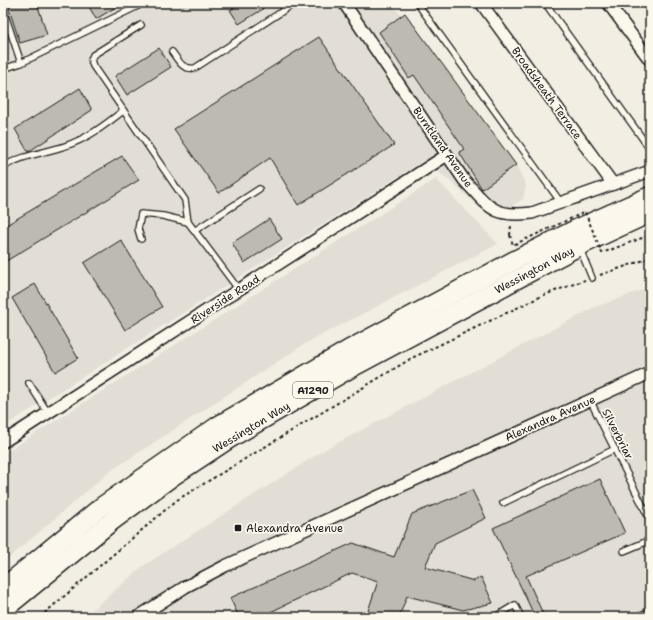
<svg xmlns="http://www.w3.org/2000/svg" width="653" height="620" font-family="'Shantell Sans',sans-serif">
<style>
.built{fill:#e2ded5}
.building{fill:#bdbab1;stroke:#1c1c1c}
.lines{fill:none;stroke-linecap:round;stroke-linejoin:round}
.lane-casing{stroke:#1c1c1c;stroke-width:8}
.street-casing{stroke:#1c1c1c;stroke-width:14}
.primary-casing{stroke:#1c1c1c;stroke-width:21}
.path{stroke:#1c1c1c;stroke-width:2;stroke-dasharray:3 3;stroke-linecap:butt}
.lane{stroke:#fbf7ec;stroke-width:5.5}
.street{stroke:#fbf7ec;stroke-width:11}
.primary{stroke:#fbf7ec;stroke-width:18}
.path-bridge{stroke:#1c1c1c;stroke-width:2;stroke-dasharray:3 3;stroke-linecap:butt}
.poi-dot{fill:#1c1c1c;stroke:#fbf7ec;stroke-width:1.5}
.labels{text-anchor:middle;stroke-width:3.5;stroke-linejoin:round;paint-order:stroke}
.shield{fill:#fbf7ec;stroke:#5f5e5a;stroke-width:1}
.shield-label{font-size:10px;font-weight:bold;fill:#1c1c1c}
.street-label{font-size:11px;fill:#1c1c1c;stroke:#fbf7ec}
.poi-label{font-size:11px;fill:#1c1c1c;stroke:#fbf7ec;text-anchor:start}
</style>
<rect width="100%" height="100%" fill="#f2eee4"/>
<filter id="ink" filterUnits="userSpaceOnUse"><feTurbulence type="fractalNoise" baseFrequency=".025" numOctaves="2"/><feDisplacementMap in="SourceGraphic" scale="8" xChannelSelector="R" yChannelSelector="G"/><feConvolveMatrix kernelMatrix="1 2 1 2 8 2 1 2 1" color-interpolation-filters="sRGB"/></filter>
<g filter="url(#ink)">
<g class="built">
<polygon points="3,3 390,3 406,20 514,161 526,185 523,199 493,218 425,160 3,427"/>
<polygon points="436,179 498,244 306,343 109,472 3,563 3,454"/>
<polygon points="650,287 650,617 84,617 143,566 324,450 595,307"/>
</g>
<g class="building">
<polygon points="7,3 37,3 47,35 20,43"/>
<polygon points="87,3 123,3 96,19"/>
<polygon points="230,3 260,3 263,9 239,24 230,10 234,8"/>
<polygon points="405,13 516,165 482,189 459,152 464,149 414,75 409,78 379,32"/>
<polygon points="319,37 394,145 298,205 270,158 219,193 174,129"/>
<polygon points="159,48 171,67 127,95 115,76"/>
<polygon points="80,88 92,110 28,152 15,129"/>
<polygon points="122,156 139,180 3,263 3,227"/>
<polygon points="269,219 282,239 244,263 232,243"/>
<polygon points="121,240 162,307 125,330 84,263"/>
<polygon points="35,284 78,358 55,372 12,298"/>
<polygon points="600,479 625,533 526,576 543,614 535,617 493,528"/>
<polygon points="472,490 486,518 435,543 425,567 474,581 481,577 493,603 463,610 407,596 399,617 366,617 378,581 352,573 260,617 239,617 230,598 353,543 394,557 412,514"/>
</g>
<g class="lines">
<defs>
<g id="lane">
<polyline points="417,3 562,204"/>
<polyline points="545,3 650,149"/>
<polyline points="3,9 21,63"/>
<polyline points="141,25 93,55 91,60 93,66 185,200 188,222 239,290"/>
<path d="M172,52C179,61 182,70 195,68L295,3"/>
<polyline points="3,69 21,63 138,6 137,3"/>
<path d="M3,167C22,155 44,153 65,146C87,139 105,125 123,111"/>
<polyline points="194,231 259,189"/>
<polyline points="141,239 138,229 141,214 163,216 188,222"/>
<polyline points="580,249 592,278"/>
<polyline points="29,383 48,413"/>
<polyline points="590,400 650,520"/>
<polyline points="503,503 615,449"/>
<polyline points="624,551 650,540"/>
<polyline points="147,611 154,617"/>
<polyline points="495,617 515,605 521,617"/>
<polyline points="637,617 650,611"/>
</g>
<g id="street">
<path d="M344,3L464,180C489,207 493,218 532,213L650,171"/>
<polyline points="481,3 613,184"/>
<polyline points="608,3 650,60"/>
<polyline points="3,442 447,155"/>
<polyline points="138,617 185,587 225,566 650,373"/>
</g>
<g id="primary">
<polyline points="3,588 101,507 219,425 348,350 515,260 574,230 650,196"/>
<polyline points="3,610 112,521 173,476 229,439 351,368 579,246 650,213"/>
</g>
</defs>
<use href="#lane" class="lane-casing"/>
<use href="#street" class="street-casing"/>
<use href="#primary" class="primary-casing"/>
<g class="path">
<polyline points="510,235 511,225"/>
<polyline points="600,275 650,258"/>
<polyline points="40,617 177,500 412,358 544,295 585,280"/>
</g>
<use href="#lane" class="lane"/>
<use href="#street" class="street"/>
<use href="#primary" class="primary"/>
<polyline class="path-bridge" points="510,235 513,245 585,212 602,253 650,235"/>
</g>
</g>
<rect class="poi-dot" x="234" y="524" width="8" height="8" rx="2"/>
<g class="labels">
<rect class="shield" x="293" y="382" width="40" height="16" rx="3"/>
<g class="shield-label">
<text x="313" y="394">A1290</text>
</g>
<g class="street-label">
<text transform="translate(547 93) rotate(54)" y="4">Broadsheath Terrace</text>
<text transform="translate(443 147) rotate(55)" y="4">Burntland Avenue</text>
<text transform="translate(534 270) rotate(-28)" y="4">Wessington Way</text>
<text transform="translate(225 299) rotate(-33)" y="4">Riverside Road</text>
<text transform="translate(550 418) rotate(-24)" y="4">Alexandra Avenue</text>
<text transform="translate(251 427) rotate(-31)" y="4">Wessington Way</text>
<text transform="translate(618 434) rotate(63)" y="4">Silverbriar</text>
</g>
<g class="poi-label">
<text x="246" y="532">Alexandra Avenue</text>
</g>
</g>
<rect width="653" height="620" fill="none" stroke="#fbf7ec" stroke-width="16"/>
<rect x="8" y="8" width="637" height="604" fill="none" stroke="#1c1c1c" stroke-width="1.5" filter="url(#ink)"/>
</svg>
